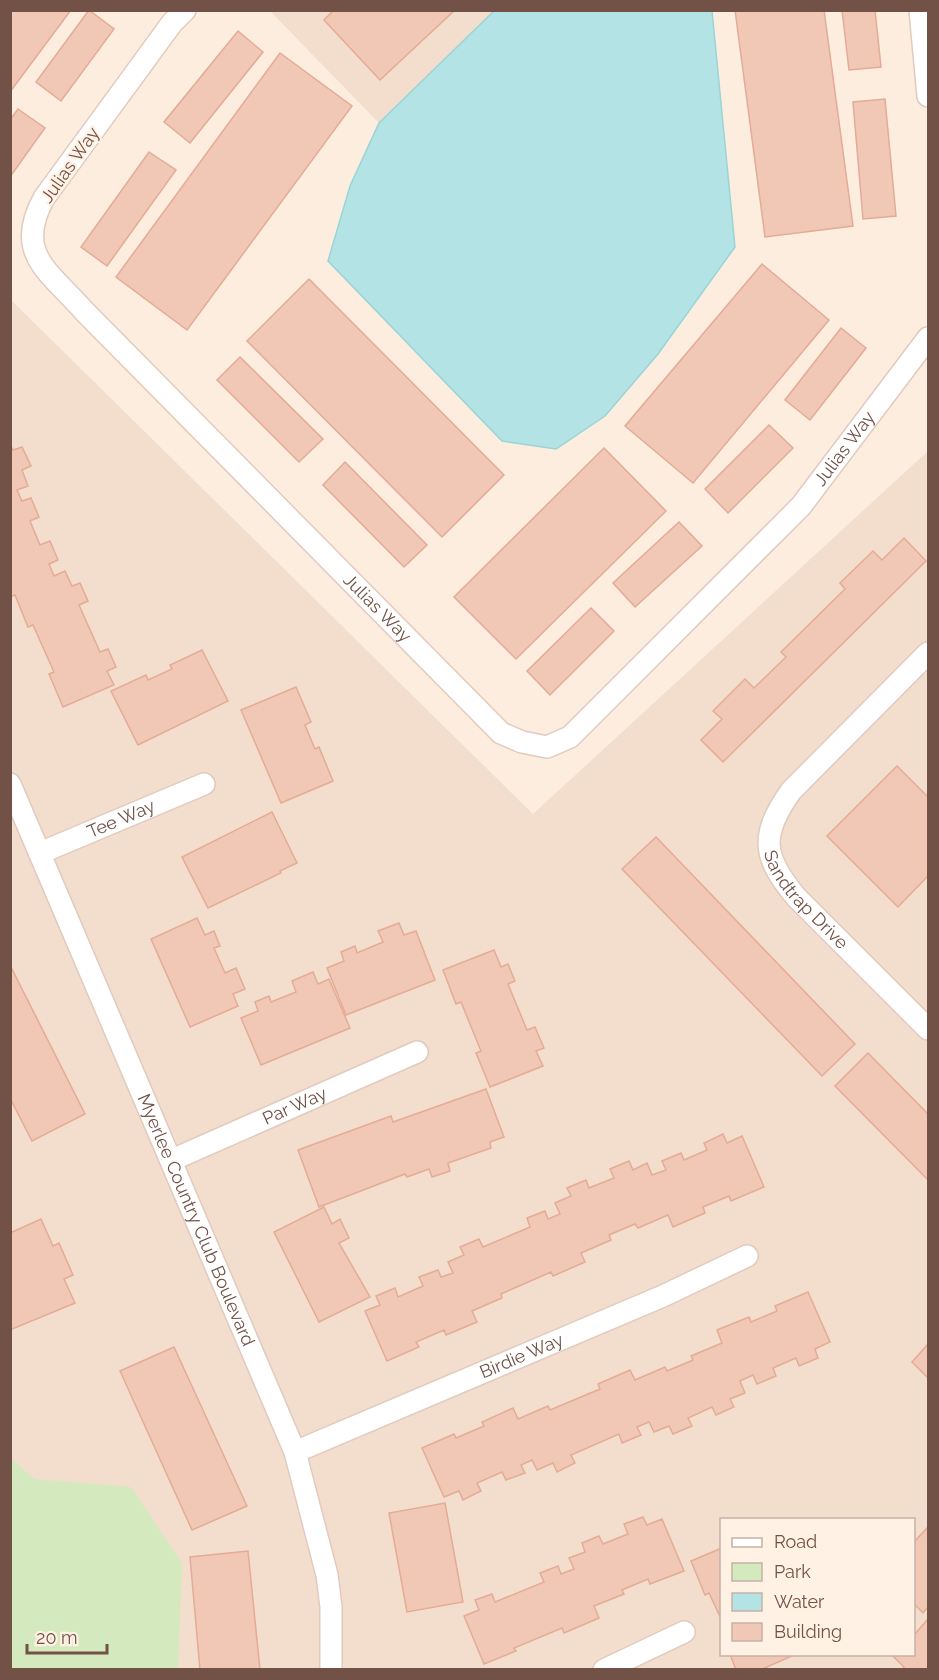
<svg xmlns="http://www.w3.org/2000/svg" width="939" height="1680" font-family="Raleway,sans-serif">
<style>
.residential{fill:#f3decd;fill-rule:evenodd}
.green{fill:#d4e9be}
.water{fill:#b3e3e5;stroke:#9ad4d7;stroke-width:1.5}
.building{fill:#f1c7b6;stroke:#e4ab96;stroke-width:1.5}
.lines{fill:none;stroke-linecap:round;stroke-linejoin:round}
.street-casing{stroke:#e2cabe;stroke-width:24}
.street{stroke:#fff;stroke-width:21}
.labels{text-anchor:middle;stroke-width:4.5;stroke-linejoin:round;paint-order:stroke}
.street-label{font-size:18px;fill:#725147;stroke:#fff1e4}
</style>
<rect width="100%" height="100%" fill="#fcedde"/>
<g class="residential">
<polygon points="270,11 494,11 379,123"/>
<path d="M10,299L533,814L928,451V1669H11ZM722,1520H914V1654H722Z"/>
</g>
<polygon class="green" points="11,1458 34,1479 131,1487 182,1563 178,1669 11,1669"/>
<polygon class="water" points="494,11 712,11 735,247 658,354 605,416 556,449 502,441 328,261 350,186 379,123"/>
<g class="building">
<polygon points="10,10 71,10 10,92"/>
<polygon points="89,10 114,29 61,101 36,82"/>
<polygon points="334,10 455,10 380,80 324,20"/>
<polygon points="735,10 824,10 853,226 765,237"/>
<polygon points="842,10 875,10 881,67 849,70"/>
<polygon points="238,31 263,52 190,143 164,122"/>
<polygon points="280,53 352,106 187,330 116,277"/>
<polygon points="885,99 896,216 863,219 853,102"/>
<polygon points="18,109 45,128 10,177 10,120"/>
<polygon points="149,152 176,170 107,266 81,247"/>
<polygon points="762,264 829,320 693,483 625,426"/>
<polygon points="309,279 504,475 442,537 247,341"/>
<polygon points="841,328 866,348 810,420 785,400"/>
<polygon points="240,357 323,439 299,462 217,380"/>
<polygon points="769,425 793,448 728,513 705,489"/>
<polygon points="10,444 13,450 22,447 31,466 22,470 28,486 17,490 22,501 31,498 39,517 30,521 40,545 50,541 58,560 49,564 54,576 65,571 72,586 80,583 88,601 79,605 100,652 108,649 116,667 107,671 114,685 63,707 49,674 54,672 33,625 28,627 15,595 10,597"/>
<polygon points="604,448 666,511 516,659 454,597"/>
<polygon points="345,462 427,545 404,567 323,485"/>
<polygon points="679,522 702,546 635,607 613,583"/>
<polygon points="904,538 926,561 723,762 701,740 722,719 713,711 745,679 754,688 786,657 781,652 845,589 840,583 873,551 882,560"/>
<polygon points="591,608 614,631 550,695 527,671"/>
<polygon points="202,650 228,701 138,745 111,691 146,675 148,680 172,669 170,665"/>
<polygon points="296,687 311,722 305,725 315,749 319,747 333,781 281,803 241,710"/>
<polygon points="897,766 928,797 928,876 898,907 827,836"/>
<polygon points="272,812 297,863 280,871 281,873 208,908 182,857"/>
<polygon points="656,837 855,1044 822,1076 622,869"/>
<polygon points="197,918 205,935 214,931 220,946 214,948 225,973 236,968 245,989 233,994 238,1006 190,1027 151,939"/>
<polygon points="399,923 404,935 416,931 435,980 346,1015 327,968 344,961 341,952 355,946 357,953 383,942 378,931"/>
<polygon points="494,950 501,967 508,964 515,981 508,984 527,1030 535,1027 544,1048 536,1051 543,1066 490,1087 476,1053 481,1051 461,1002 456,1004 443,970"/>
<polygon points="10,965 85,1114 32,1141 10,1098"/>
<polygon points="313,972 318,984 329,979 350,1028 261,1065 241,1018 258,1011 255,1002 269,996 271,1002 296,992 292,981"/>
<polygon points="868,1053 928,1114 928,1180 835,1086"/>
<polygon points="486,1089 504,1137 490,1142 491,1148 448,1163 450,1171 432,1177 429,1169 407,1177 405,1174 319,1207 298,1150 391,1116 393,1122"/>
<polygon points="723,1134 727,1143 742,1136 764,1187 731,1201 729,1196 703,1207 705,1213 673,1227 668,1215 638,1228 635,1224 609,1235 611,1240 581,1253 585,1262 553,1276 551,1272 501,1294 502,1298 472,1311 477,1322 446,1335 444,1330 416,1342 419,1347 387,1361 365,1311 380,1305 376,1296 395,1288 398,1297 423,1286 419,1277 438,1270 441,1277 453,1273 448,1262 464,1255 460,1247 479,1239 483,1247 530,1227 527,1218 545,1211 548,1219 560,1214 555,1203 571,1196 567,1188 586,1180 589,1188 614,1178 610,1169 629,1161 633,1170 647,1163 652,1175 666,1170 662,1161 681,1153 684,1160 707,1150 704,1143"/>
<polygon points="324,1207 332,1224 340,1219 349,1238 339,1243 370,1297 319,1322 274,1232"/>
<polygon points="41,1219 53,1246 59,1243 73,1275 64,1279 75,1303 10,1330 10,1233"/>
<polygon points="808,1292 830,1342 815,1349 818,1358 799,1366 796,1358 773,1368 776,1376 757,1384 753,1375 740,1381 745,1393 730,1399 734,1407 716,1415 712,1407 688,1418 692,1426 673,1434 669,1426 654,1432 649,1422 637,1427 641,1435 622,1443 619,1434 571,1455 575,1463 557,1472 553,1463 537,1470 532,1460 521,1465 525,1473 506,1480 502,1472 477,1483 481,1491 463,1500 459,1491 444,1497 422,1448 454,1434 456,1438 484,1426 482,1422 513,1408 518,1419 548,1406 550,1410 600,1389 598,1384 630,1370 635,1380 665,1367 667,1371 693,1360 691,1356 722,1343 717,1330 749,1317 751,1322 777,1311 775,1306"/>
<polygon points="928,1344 928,1378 912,1362"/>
<polygon points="174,1347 247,1506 192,1530 120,1371"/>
<polygon points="445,1503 463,1602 407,1612 389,1513"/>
<polygon points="643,1517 647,1525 662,1519 684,1571 650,1584 648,1579 622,1590 624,1594 594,1606 599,1618 564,1633 562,1628 514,1648 516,1651 484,1664 464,1616 479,1610 475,1600 492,1594 495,1602 544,1582 540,1573 558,1566 561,1574 574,1569 569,1558 585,1552 582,1543 599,1536 603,1544 628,1534 624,1524"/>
<polygon points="928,1527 928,1607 923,1613 914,1604 914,1542"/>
<polygon points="722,1548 722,1621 709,1593 705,1595 691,1561"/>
<polygon points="248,1551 260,1670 200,1670 190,1557"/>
<polygon points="928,1619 928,1670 902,1670 904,1667 893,1656 914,1654 914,1635"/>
<polygon points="730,1654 791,1654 792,1656 760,1670 736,1670"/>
</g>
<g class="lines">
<defs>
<g id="street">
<path id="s1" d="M185,10L172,23L44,198C13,254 50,272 85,312L501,733L522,742L547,747L570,737L801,506L928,338"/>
<polyline points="920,10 928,96"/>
<path id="s2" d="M928,653L791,791C760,835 762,856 796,897L928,1029"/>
<path id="s3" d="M10,784L295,1452L327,1575L331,1607V1670"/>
<path id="s4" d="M40,853L204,784"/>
<path id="s5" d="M172,1160L417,1052"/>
<path id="s6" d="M295,1452L663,1296L747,1256"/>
<polyline points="604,1670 684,1632"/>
</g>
</defs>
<use href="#street" class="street-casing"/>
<use href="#street" class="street"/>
</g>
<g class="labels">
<g class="street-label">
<text transform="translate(70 165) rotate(-55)" y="6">Julias Way</text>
<text dy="6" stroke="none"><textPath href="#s1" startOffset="1434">Julias Way</textPath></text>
<text dy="6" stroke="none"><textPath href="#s1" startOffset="786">Julias Way</textPath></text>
<text dy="6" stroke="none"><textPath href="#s4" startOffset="88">Tee Way</textPath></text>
<text dy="6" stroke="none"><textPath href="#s2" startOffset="321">Sandtrap Drive</textPath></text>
<text dy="6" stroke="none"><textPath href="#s5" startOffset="134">Par Way</textPath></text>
<text dy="6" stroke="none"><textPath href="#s3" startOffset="474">Myerlee Country Club Boulevard</textPath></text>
<text dy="6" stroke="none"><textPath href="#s6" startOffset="246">Birdie Way</textPath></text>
</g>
</g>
<rect width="939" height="1680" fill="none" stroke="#725147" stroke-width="24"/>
<rect x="720" y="1518" width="195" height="138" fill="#fff1e4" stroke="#c7b1a5" stroke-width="1.5"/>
<rect x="732" y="1538" width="30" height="9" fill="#ffffff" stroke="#c7b1a5" stroke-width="1.5"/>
<text x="774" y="1548" font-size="18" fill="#725147">Road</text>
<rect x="732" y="1563" width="30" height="18" fill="#d4e9be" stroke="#c7b1a5" stroke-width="1.5"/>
<text x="774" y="1578" font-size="18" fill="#725147">Park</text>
<rect x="732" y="1593" width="30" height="18" fill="#b3e3e5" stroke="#c7b1a5" stroke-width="1.5"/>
<text x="774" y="1608" font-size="18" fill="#725147">Water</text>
<rect x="732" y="1623" width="30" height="18" fill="#f1c7b6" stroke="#c7b1a5" stroke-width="1.5"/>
<text x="774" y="1638" font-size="18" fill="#725147">Building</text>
<path d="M27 1644v9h80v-9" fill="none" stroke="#725147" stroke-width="3"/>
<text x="36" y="1644" font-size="18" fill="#725147" stroke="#fff1e4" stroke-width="4.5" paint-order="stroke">20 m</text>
</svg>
